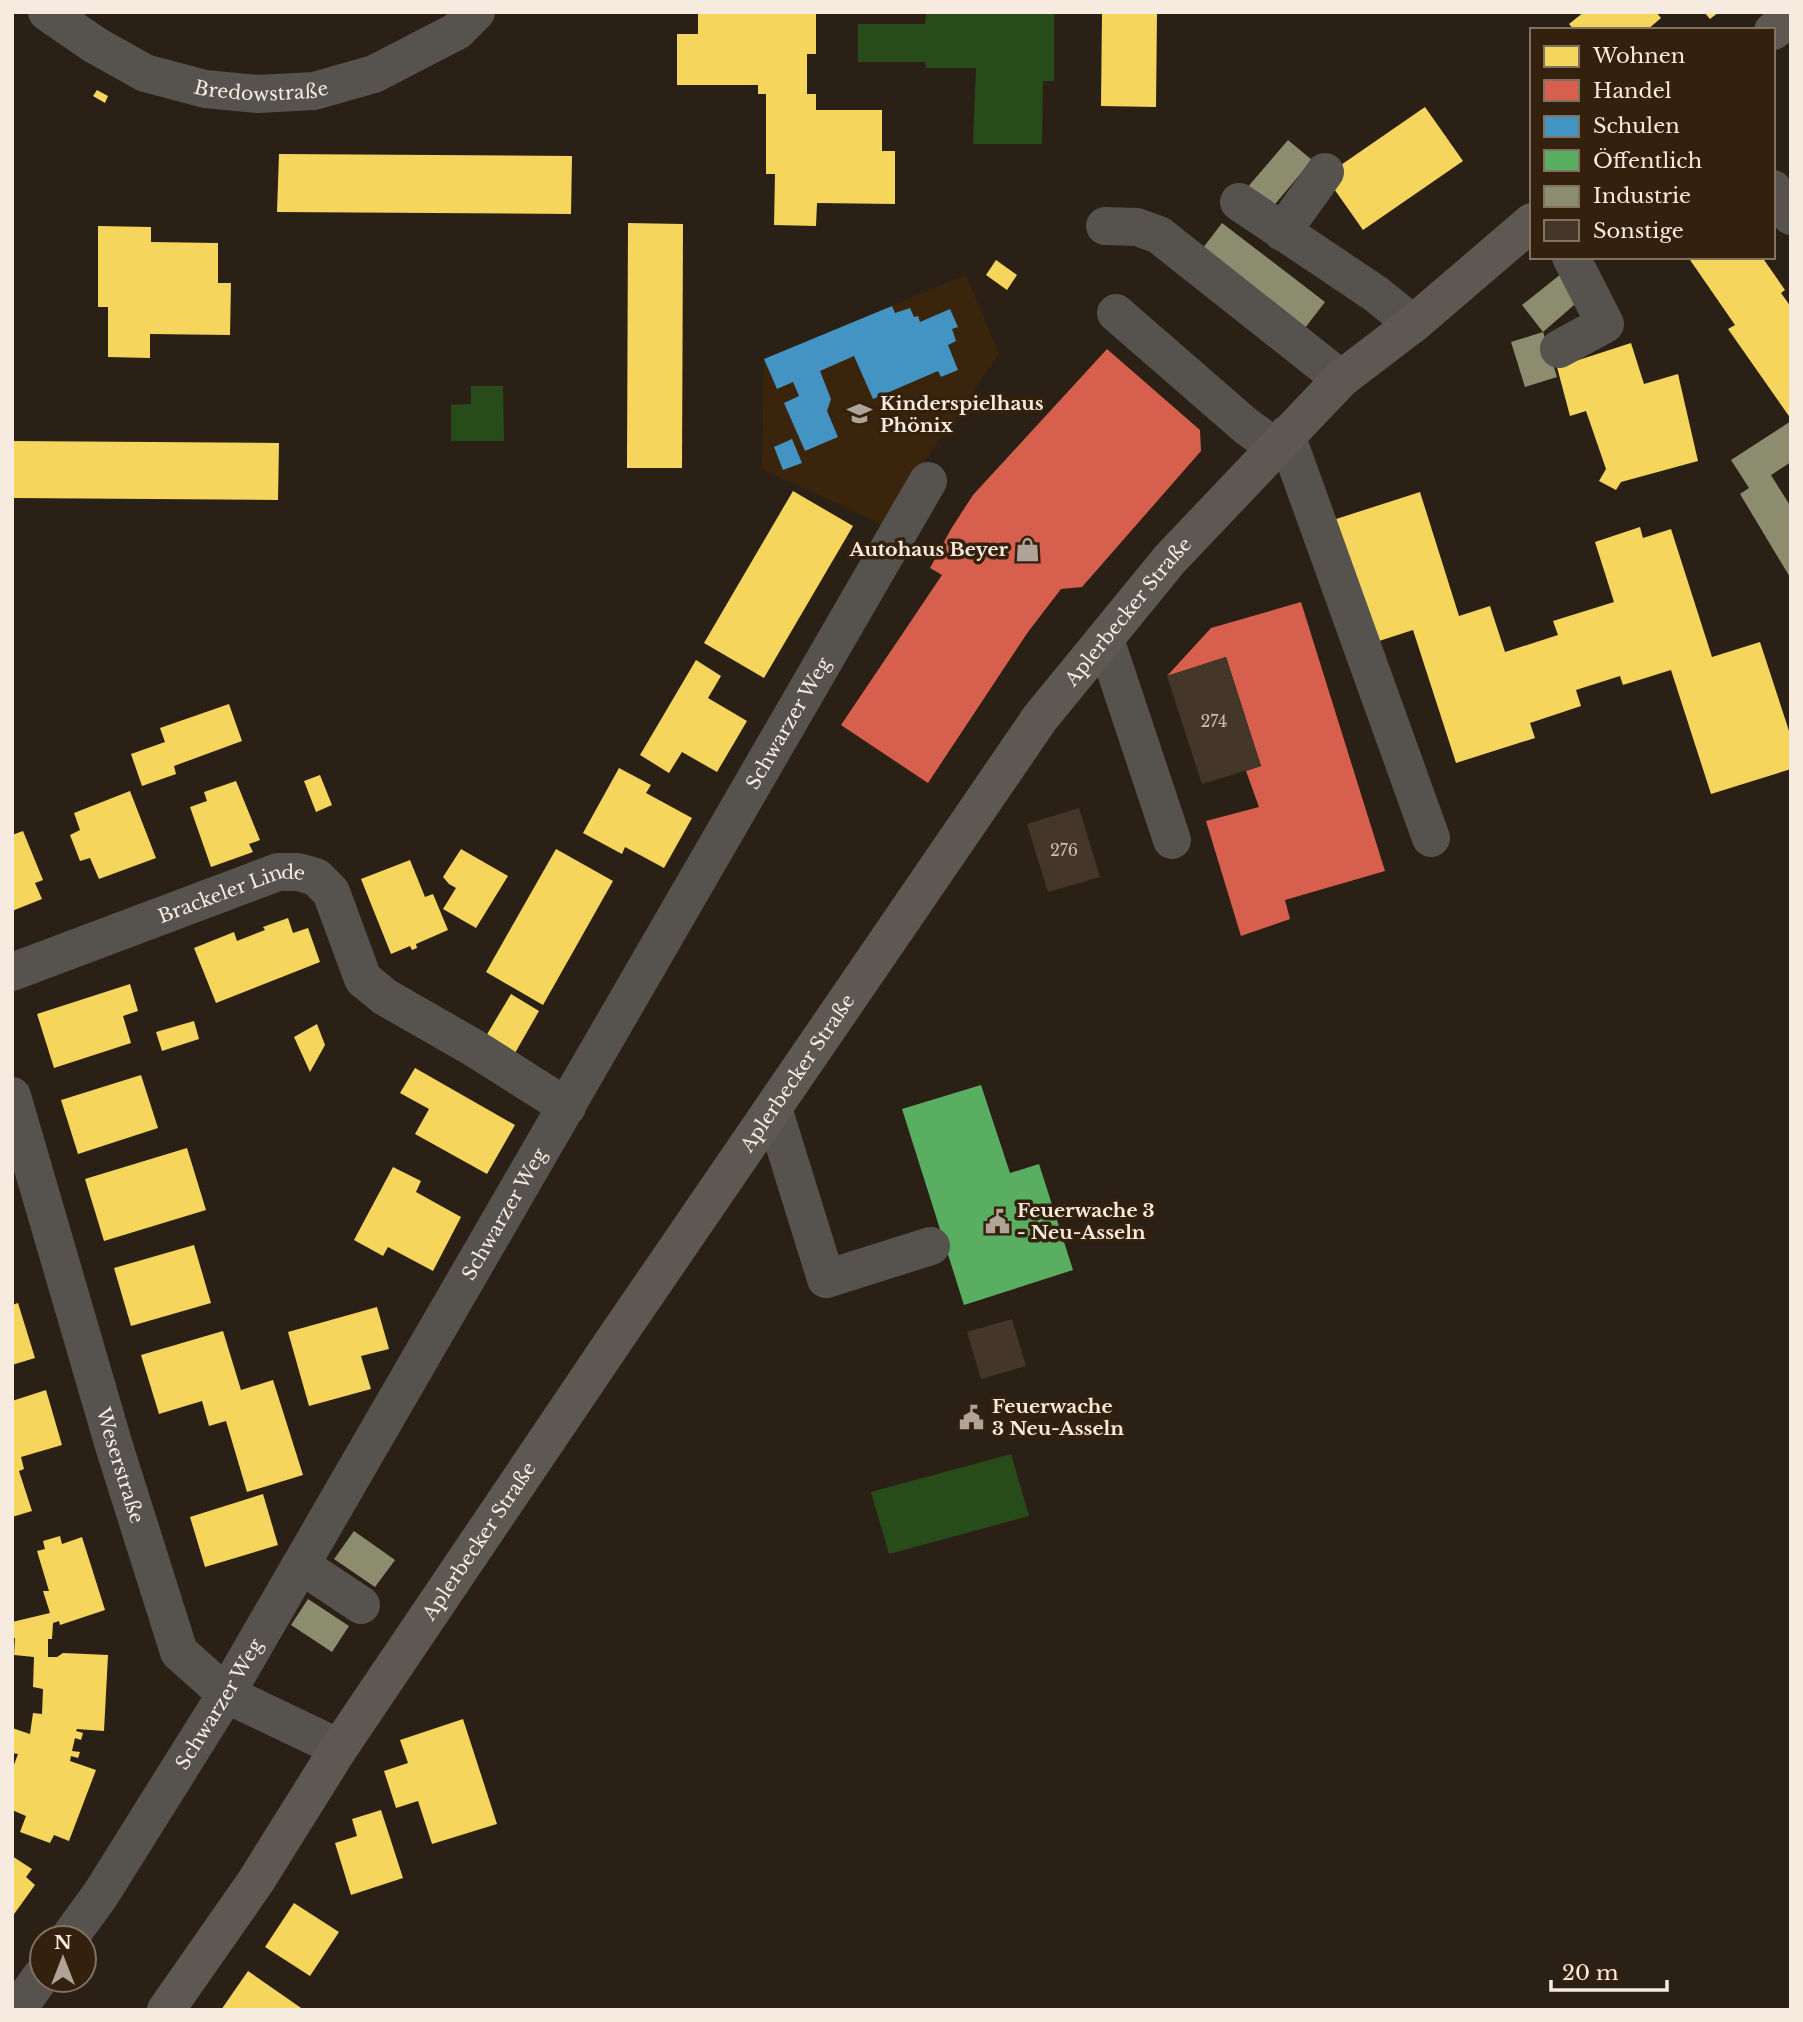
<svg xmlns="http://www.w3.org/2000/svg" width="1803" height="2022" font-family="'Libre Baskerville',serif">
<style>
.built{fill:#3b240c}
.green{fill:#284c19}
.homes{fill:#f6d55c}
.shops{fill:#d6604d}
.schools{fill:#4393c3}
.public{fill:#5aae61}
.industry{fill:#8c8c6e}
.building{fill:#44372a}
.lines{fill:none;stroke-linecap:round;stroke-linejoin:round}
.minor{stroke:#56524d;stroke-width:38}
.major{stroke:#5d5952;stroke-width:38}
.labels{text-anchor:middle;stroke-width:7;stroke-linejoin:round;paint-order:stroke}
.number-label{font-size:16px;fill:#cabdb1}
.street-label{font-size:19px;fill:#f7eade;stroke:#33210d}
.poi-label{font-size:19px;font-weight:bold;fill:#f7eade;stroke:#33210d;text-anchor:start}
</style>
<rect width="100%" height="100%" fill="#2b2015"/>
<polygon class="built" points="966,275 999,354 881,524 762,469 764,359"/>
<g class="green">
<polygon points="926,12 1054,12 1054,81 1043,81 1042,144 973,144 976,68 926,68 925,62 858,62 858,24 925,24"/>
<polygon points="471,386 503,386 504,441 451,441 451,405 471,404"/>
<polygon points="1011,1454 1029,1516 889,1554 871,1492"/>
</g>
<g class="homes">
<polygon points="698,12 816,12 816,54 807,54 807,94 816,94 816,110 882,110 882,151 895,151 895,204 817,203 816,226 774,225 775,174 766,174 766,94 758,94 758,85 677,85 677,34 698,34"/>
<polygon points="1102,12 1157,12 1156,107 1101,106"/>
<polygon points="1584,12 1656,12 1661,18 1647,30 1574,30 1569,24"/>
<polygon points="1704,12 1719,12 1710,19"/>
<polygon points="97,90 108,96 105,103 93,96"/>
<polygon points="1425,107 1463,161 1363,230 1325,176"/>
<polygon points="279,154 572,156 571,214 277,212"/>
<polygon points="628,223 683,224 682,468 627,468"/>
<polygon points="98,226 151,227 151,242 218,243 218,283 231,283 230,335 150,334 150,358 108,357 108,307 98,307"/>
<polygon points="1688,257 1762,257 1785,290 1781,293 1791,307 1791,419 1728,329 1735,325"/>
<polygon points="996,260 1017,275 1007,290 986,275"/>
<polygon points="1631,343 1644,384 1678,374 1698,461 1621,482 1616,490 1599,481 1606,469 1586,411 1570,416 1557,367"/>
<polygon points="12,441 279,443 278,500 12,498"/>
<polygon points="793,491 853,526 764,678 704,643"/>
<polygon points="1420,492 1459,616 1490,606 1505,652 1558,635 1553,621 1614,602 1595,542 1640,527 1643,538 1671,529 1712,657 1760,642 1791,737 1791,769 1711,794 1671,670 1623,685 1620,676 1576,690 1581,706 1530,723 1535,738 1456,763 1413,630 1373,643 1333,520"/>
<polygon points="696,660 721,676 708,698 747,721 717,772 682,752 669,773 640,755"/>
<polygon points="229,704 242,741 174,766 176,774 142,786 131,754 165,742 160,728"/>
<polygon points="619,768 651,785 646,793 692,818 664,868 625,847 622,854 583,833"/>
<polygon points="320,775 332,805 316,812 304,781"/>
<polygon points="236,781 260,840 249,844 253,852 211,867 190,807 207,801 204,792"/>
<polygon points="130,791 156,858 99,879 90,858 80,861 70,835 80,830 74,813"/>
<polygon points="23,831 43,880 35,883 42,899 12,911 12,835"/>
<polygon points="461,849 508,876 476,928 443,909 456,888 449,884 443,877"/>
<polygon points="556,849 613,881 543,1005 486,972"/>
<polygon points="410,860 425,897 433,894 448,930 416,944 417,948 412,950 410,946 391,954 361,879"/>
<polygon points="288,918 293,933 308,928 320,962 216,1003 194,948 234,932 237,941 265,930 263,927"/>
<polygon points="130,984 138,1011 123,1016 131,1043 54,1068 37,1014"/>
<polygon points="511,994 539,1011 515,1053 486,1036"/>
<polygon points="194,1021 199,1039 162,1051 156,1032"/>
<polygon points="317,1024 325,1045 310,1072 294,1037"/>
<polygon points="415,1068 515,1125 487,1174 415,1134 429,1109 400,1093"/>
<polygon points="141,1075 158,1128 78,1154 61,1100"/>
<polygon points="187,1148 206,1210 104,1241 85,1179"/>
<polygon points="393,1167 421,1181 416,1192 461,1217 433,1271 388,1247 383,1256 354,1240"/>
<polygon points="194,1245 211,1303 131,1326 114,1268"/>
<polygon points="18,1303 35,1358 12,1365 12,1305"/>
<polygon points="377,1307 389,1349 361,1356 371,1389 309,1406 288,1332"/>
<polygon points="223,1331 241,1390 273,1380 303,1475 247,1492 226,1421 209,1426 202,1401 159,1414 141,1355"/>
<polygon points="46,1390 62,1445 21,1457 24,1469 19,1471 32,1511 12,1517 12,1401"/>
<polygon points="263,1494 278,1545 205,1567 190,1517"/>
<polygon points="60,1536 62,1544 82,1537 105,1610 60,1625 59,1621 53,1623 52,1639 48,1639 48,1657 57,1657 63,1653 108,1655 104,1731 77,1729 76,1731 83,1733 81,1740 75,1738 72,1751 80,1752 78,1758 71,1756 70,1761 96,1770 69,1841 54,1835 50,1843 20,1832 26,1816 12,1810 12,1770 18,1754 12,1753 12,1728 30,1734 33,1713 42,1714 43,1689 33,1687 34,1657 14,1655 15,1638 12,1638 12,1622 50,1613 43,1591 49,1591 37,1551 45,1549 43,1541"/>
<polygon points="463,1719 497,1824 432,1844 418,1801 396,1808 384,1771 408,1763 400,1740"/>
<polygon points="381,1810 403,1878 351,1895 335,1843 357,1836 352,1819"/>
<polygon points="12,1856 32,1869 26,1877 35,1885 12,1917"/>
<polygon points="294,1903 339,1932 310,1976 265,1947"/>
<polygon points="248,1971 304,2010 221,2010"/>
</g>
<g class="shops">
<polygon points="1107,349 1200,430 1201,451 1082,587 1061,589 1028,632 928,783 841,725 942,575 930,568 951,529 973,495"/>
<polygon points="1301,602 1385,871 1285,900 1290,919 1241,936 1206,821 1259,807 1246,771 1261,766 1226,657 1167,676 1211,628"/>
</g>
<g class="schools">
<polygon points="892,306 895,313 910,308 914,317 918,316 920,322 950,309 958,327 952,329 956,341 948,345 958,370 941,377 938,371 873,399 854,356 820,371 831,399 827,411 838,437 805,451 784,403 799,396 793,382 777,389 764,359"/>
<polygon points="792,439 802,463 783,470 774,447"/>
</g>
<polygon class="public" points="981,1085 1010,1173 1039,1164 1073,1270 964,1305 902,1109"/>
<g class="industry">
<polygon points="1288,140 1312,160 1271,209 1246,189"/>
<polygon points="1222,223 1325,302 1305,328 1203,248"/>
<polygon points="1561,274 1581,299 1543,332 1522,305"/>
<polygon points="1543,332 1557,377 1525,387 1511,342"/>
<polygon points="1791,421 1791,462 1771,475 1791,507 1791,579 1740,494 1749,488 1731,460"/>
<polygon points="354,1531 395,1560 375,1587 334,1559"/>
<polygon points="308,1599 349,1626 332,1652 291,1625"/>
</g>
<g class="building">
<polygon points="1226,657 1261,766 1202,784 1167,676"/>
<polygon points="1079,808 1100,877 1048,892 1027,824"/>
<polygon points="1012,1319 1026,1366 981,1379 967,1332"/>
</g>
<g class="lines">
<g class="minor">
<path id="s1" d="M47,12L95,45L145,73L205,89L258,94L314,91L374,74L457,31L476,12"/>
<polyline points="1773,189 1791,216"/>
<polyline points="1239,202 1376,294 1413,324"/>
<polyline points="1105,226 1137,227 1159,235 1341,379"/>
<polyline points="1282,232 1325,172"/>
<polyline points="1116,313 1246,426 1275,447"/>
<polyline points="1559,349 1605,324 1571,257"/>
<polyline points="1286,435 1431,838"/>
<polyline points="1105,639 1172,840"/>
<path id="s2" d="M12,972L278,872H298L316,877L331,892L363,979L385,997L474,1048L567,1107"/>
<path id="s3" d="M12,1096L114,1446L179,1652L226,1694L339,1748"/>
<polyline points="773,1108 826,1279 931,1246"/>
<polyline points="301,1565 361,1605"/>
<path id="s4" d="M69,1938L101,1894L226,1694L928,481"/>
<polyline points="17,2010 42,1975"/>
</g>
<g class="major">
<polyline points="1773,31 1791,17"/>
<path id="s5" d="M166,2010L256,1881L339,1748L615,1339L1040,718L1170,559L1341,379L1413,324L1532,222"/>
</g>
</g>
<defs>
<symbol id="school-bare" viewBox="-9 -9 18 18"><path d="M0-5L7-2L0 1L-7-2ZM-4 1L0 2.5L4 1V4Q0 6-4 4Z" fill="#b0a398" stroke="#33210d" stroke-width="2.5" paint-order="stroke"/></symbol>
<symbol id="shop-bare" viewBox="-9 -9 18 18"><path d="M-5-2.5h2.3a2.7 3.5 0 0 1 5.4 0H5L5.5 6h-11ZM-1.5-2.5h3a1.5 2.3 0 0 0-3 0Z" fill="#b0a398" stroke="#33210d" stroke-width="2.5" paint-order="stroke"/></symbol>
<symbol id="civic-bare" viewBox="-9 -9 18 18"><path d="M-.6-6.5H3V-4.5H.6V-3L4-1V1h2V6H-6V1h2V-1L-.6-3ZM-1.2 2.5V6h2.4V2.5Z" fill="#b0a398" stroke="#33210d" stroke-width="2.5" paint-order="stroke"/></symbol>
</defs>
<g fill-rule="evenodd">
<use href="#school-bare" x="842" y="396" width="35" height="35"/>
<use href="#shop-bare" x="1010" y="532" width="35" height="35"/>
<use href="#civic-bare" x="980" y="1204" width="35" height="35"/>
<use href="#civic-bare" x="954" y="1400" width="35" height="35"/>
</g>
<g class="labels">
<g class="number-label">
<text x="1214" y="727">274</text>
<text x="1064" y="856">276</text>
</g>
<g class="street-label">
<text dy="7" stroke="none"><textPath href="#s1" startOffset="234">Bredowstraße</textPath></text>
<text dy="7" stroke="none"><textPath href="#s5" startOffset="1698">Aplerbecker Straße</textPath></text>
<text dy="7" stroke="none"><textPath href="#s4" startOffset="1412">Schwarzer Weg</textPath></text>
<text dy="7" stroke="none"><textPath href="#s2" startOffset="234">Brackeler Linde</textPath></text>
<text dy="7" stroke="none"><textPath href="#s5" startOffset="1130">Aplerbecker Straße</textPath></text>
<text dy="7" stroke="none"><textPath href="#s4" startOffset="845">Schwarzer Weg</textPath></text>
<text dy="7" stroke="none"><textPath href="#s3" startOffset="385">Weserstraße</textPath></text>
<text dy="7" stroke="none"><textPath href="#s5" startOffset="564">Aplerbecker Straße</textPath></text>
<text dy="7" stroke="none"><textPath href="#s4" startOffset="278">Schwarzer Weg</textPath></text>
</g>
<g class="poi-label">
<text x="880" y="410">Kinderspielhaus<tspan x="880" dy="22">Phönix</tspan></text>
<text x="1008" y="556" text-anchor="end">Autohaus Beyer</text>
<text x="1017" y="1217">Feuerwache 3<tspan x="1017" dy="22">- Neu-Asseln</tspan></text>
<text x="992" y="1413">Feuerwache<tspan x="992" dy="22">3 Neu-Asseln</tspan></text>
</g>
</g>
<rect width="1803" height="2022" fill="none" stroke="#f7eade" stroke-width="28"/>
<rect x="1530" y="28" width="245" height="231" fill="#33210d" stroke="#817161" stroke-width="2"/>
<rect x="1544" y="46" width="35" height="21" fill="#f6d55c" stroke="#817161" stroke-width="2"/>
<text x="1593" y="63" font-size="21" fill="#f7eade">Wohnen</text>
<rect x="1544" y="80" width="35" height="21" fill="#d6604d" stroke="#817161" stroke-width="2"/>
<text x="1593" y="98" font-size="21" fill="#f7eade">Handel</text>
<rect x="1544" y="116" width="35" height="21" fill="#4393c3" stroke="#817161" stroke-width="2"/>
<text x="1593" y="133" font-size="21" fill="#f7eade">Schulen</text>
<rect x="1544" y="150" width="35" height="21" fill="#5aae61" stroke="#817161" stroke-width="2"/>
<text x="1593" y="168" font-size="21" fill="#f7eade">Öffentlich</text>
<rect x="1544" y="186" width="35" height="21" fill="#8c8c6e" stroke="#817161" stroke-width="2"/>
<text x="1593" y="203" font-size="21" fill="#f7eade">Industrie</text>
<rect x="1544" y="220" width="35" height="21" fill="#44372a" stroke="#817161" stroke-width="2"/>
<text x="1593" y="238" font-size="21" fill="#f7eade">Sonstige</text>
<g transform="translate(63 1959)"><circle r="33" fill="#33210d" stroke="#817161" stroke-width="2"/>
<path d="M0-5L12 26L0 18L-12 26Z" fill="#b0a398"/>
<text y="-10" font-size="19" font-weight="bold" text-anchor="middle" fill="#f7eade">N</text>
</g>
<path d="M1551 1980v10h116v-10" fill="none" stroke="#f7eade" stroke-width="3.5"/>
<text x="1562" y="1980" font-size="21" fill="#f7eade" stroke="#33210d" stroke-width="5" paint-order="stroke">20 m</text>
</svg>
